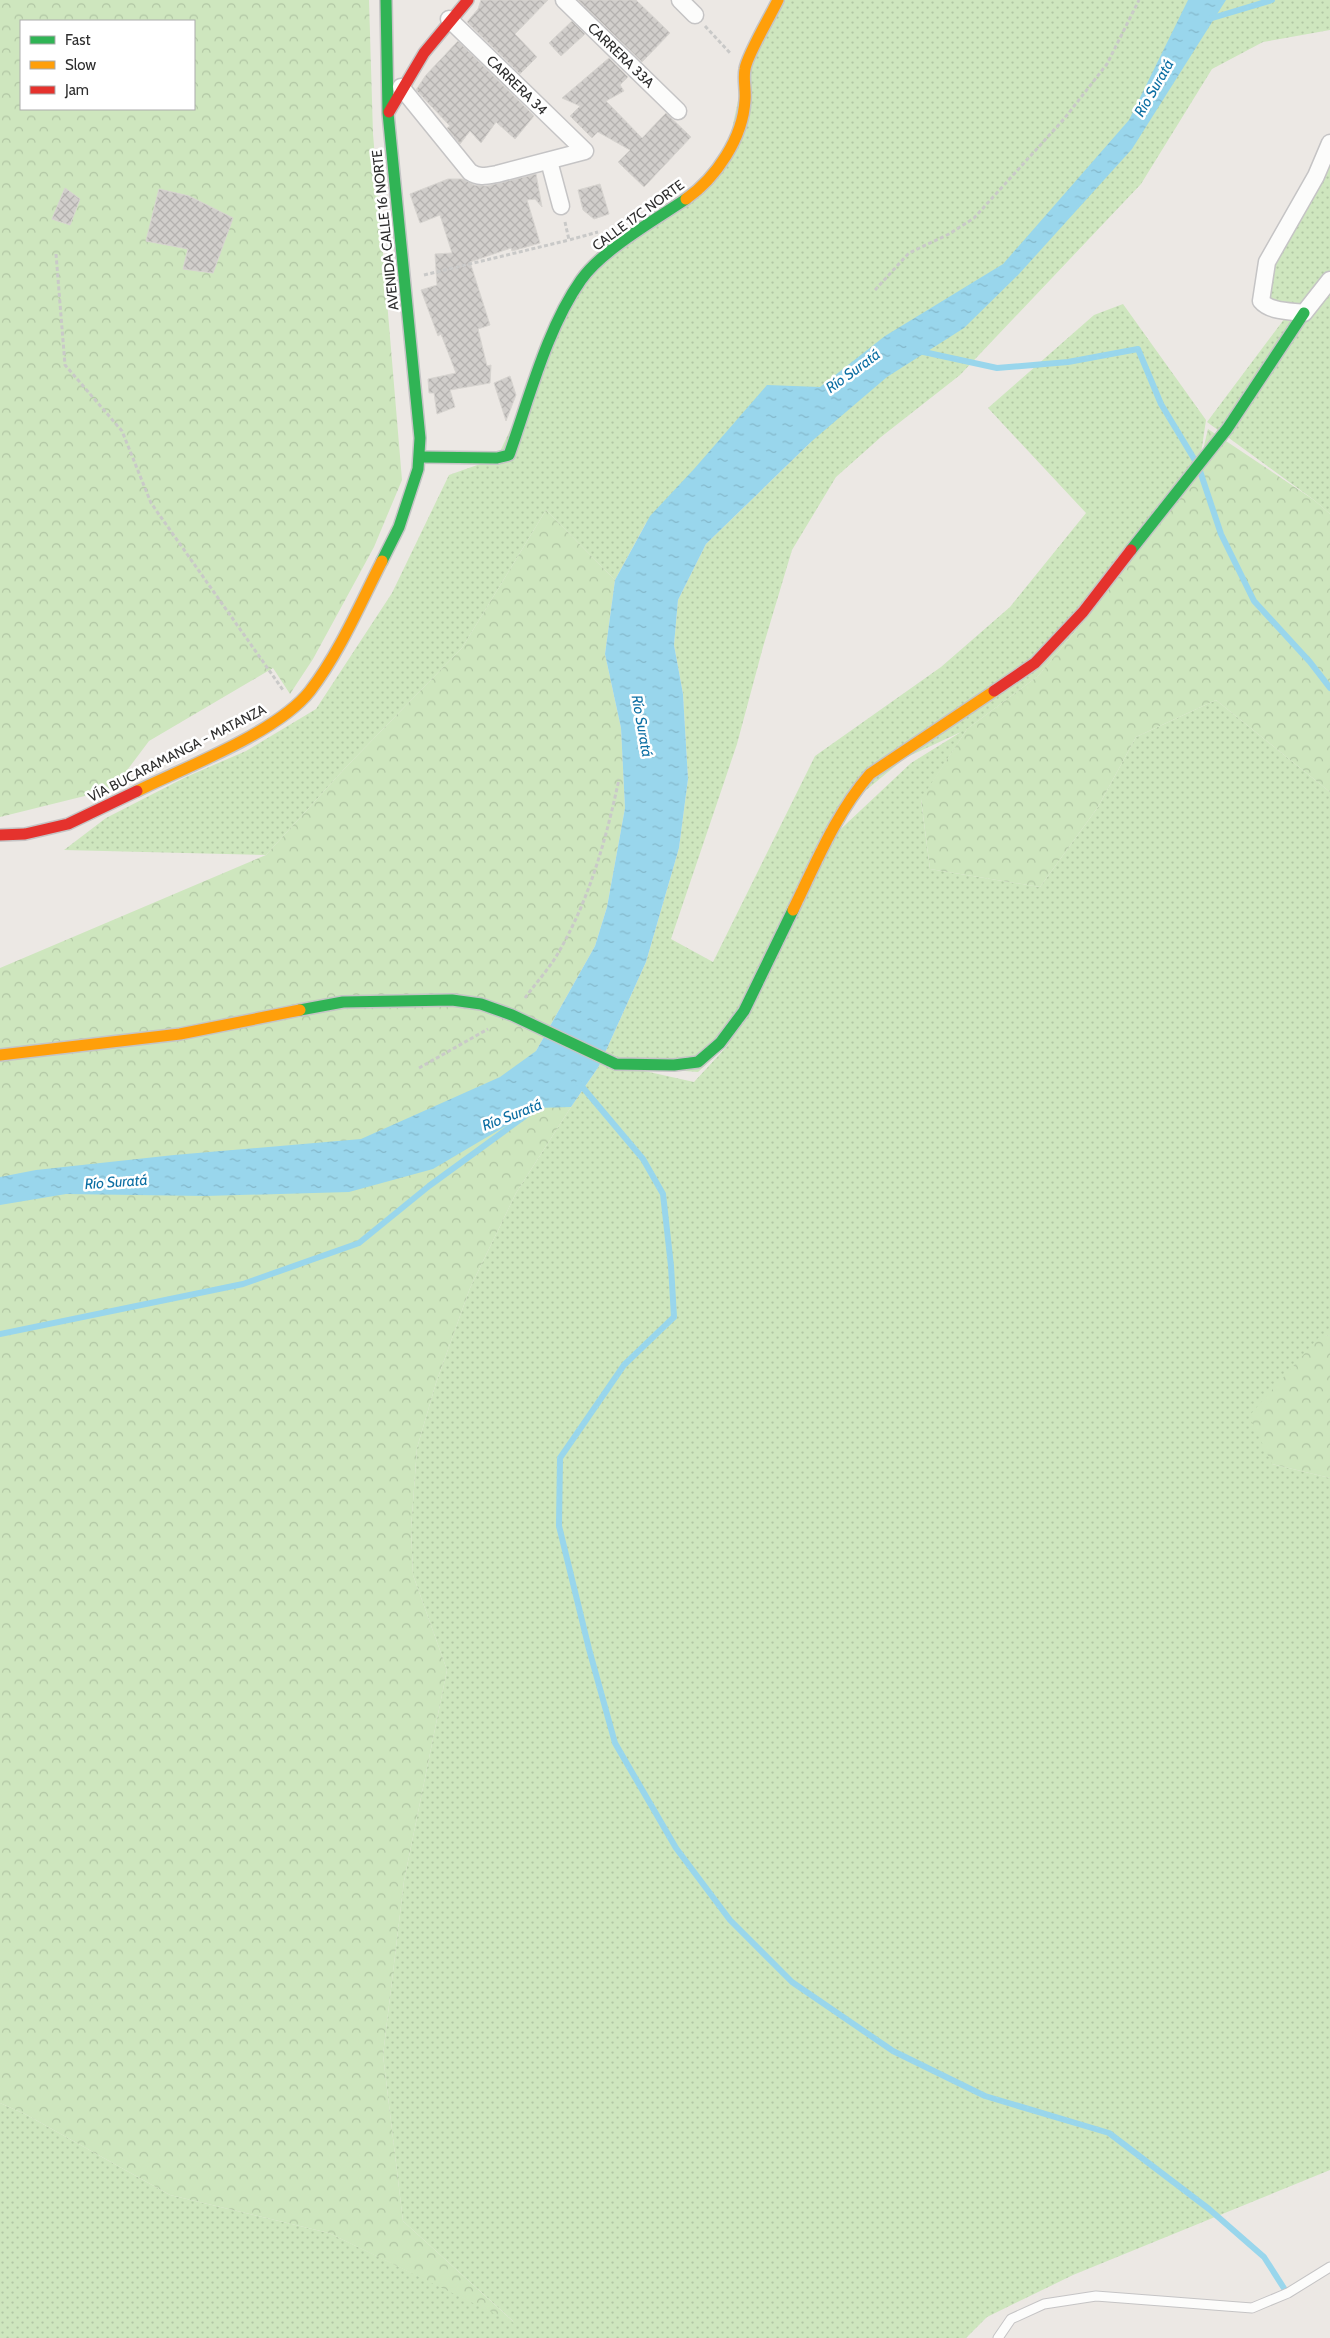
<svg xmlns="http://www.w3.org/2000/svg" width="1330" height="2338" font-family="Cabin,sans-serif">
<style>
.grass{fill:url(#grass-dots);fill-rule:evenodd}
.forest{fill:url(#forest-crowns);fill-rule:evenodd}
.water{fill:url(#water-ripples)}
.lines{fill:none;stroke-linecap:round;stroke-linejoin:round}
.stream{stroke:#99d6ec;stroke-width:6}
.building{fill:url(#building-cross-hatch);stroke:#d7d4d0}
.lane-casing{stroke:#c5c4c5;stroke-width:11}
.street-casing{stroke:#c5c4c5;stroke-width:19}
.fast-casing{stroke:#c5c4c5;stroke-width:14}
.slow-casing{stroke:#c5c4c5;stroke-width:14}
.jam-casing{stroke:#c5c4c5;stroke-width:14}
.path{stroke:#c9c9c8;stroke-width:3;stroke-dasharray:4 2.5;stroke-linecap:butt}
.lane{stroke:#fcfcfb;stroke-width:9}
.street{stroke:#fcfcfb;stroke-width:16}
.fast{stroke:#30b455;stroke-width:11}
.slow{stroke:#ff9f0a;stroke-width:11}
.jam{stroke:#e5322d;stroke-width:11}
.labels{text-anchor:middle;stroke-width:5;stroke-linejoin:round;paint-order:stroke}
.street-label{font-size:14px;fill:#2e2e2e;stroke:#fff}
.water-label{font-size:15px;font-style:italic;fill:#0d6fa3;stroke:#fff}
</style>
<defs>
<pattern id="grass-dots" width="8" height="8" patternUnits="userSpaceOnUse" patternTransform="scale(1.25)"><rect width="8" height="8" fill="#cee6be"/><path d="M2 2h.1M6 6h.1" fill="none" stroke="#b1c6a4" stroke-width="1.8" stroke-linecap="round"/></pattern>
<pattern id="forest-crowns" width="20" height="18" patternUnits="userSpaceOnUse" patternTransform="scale(1.25)"><rect width="20" height="18" fill="#cee6be"/><path d="M2 6a3 3 0 1 1 6 0M12 15a3 3 0 1 1 6 0" fill="none" stroke="#b1c6a4"/></pattern>
<pattern id="water-ripples" width="26" height="14" patternUnits="userSpaceOnUse" patternTransform="scale(1.25)"><rect width="26" height="14" fill="#99d6ec"/><path d="M2 4q2-2 4 0t4 0M15 11q2-2 4 0t4 0" fill="none" stroke="#84b8cb"/></pattern>
<pattern id="building-cross-hatch" width="8" height="8" patternUnits="userSpaceOnUse" patternTransform="scale(1.25)"><rect width="8" height="8" fill="#d1cecb"/><path d="M0 0l8 8M0 8l8-8" fill="none" stroke="#b4b1af"/></pattern>
</defs>
<rect width="100%" height="100%" fill="#ece8e4"/>
<g class="grass">
<path d="M778,0H1330V30L1263,42L1212,69L1141,184L960,375L881,437L836,477L792,550L763,647L737,744L671,939L713,962L815,756L941,667L1010,607L1086,513L988,408L1094,315L1123,304L1206,420L1199,467L1088,616L1038,676L967,729L921,800L930,869L1040,887L1098,807L1136,737L1216,700L1330,792V1335L1320,1337L1272,1464L1330,1478V2170L1073,2275L987,2317L966,2338H0V2103L25,2114L170,2195L329,2233L514,2322L403,2221L383,2055L404,1881L447,1670L413,1575L411,1529L417,1448L436,1383L470,1288L516,1193L571,1107L599,1066L646,962L679,848L688,779L683,694L674,645L678,600L706,544L811,442L646,523L615,580L546,510L462,648L346,767L266,855L64,850L106,818L186,777L246,751L316,709L392,593L449,475L497,458L581,278L724,166L745,68ZM961,732L911,763L828,841L859,796L905,758ZM730,1043L694,1082L622,1066L698,1072Z"/>
<polygon points="1330,146 1330,514 1314,500 1207,422 1288,314 1262,304 1268,264"/>
</g>
<g class="forest">
<path d="M0,0H369L373,134L402,480L374,547L313,659L290,694L273,668L149,741L113,789L0,817ZM21,21H194V109H21Z"/>
<polygon points="1208,429 1314,500 1330,514 1330,792 1216,700 1136,737 1098,807 1040,887 930,869 921,799 967,729 1038,676 1088,616 1199,467"/>
<polygon points="546,510 615,580 605,654 621,728 625,808 607,907 595,946 536,1051 571,1107 516,1193 470,1288 436,1383 417,1448 411,1529 413,1575 447,1670 404,1881 383,2055 403,2221 516,2324 329,2233 170,2195 25,2114 0,2103 0,968 266,855 346,767 462,648"/>
<polygon points="1330,1335 1330,1478 1272,1464 1249,1416 1320,1336"/>
</g>
<polygon class="water" points="1188,0 1226,0 1132,149 1019,274 964,328 887,377 812,441 706,544 678,600 674,645 683,694 688,779 679,848 646,962 599,1066 571,1107 536,1108 433,1169 349,1192 205,1196 66,1194 0,1205 0,1177 36,1170 174,1155 361,1139 500,1077 536,1051 595,946 607,907 625,808 621,728 605,654 615,580 650,516 694,469 767,385 820,387 885,336 1003,264 1129,120"/>
<g class="lines">
<g class="stream">
<polyline points="1209,19 1272,0"/>
<polyline points="919,351 997,368 1068,362 1138,349 1161,404 1196,462"/>
<polyline points="1200,471 1221,534 1254,601 1310,662 1330,688"/>
<polyline points="579,1083 643,1159 663,1194 671,1266 674,1317 624,1365 560,1458 559,1526 589,1649 615,1743 676,1848 730,1920 792,1982 893,2051 985,2096 1109,2133 1209,2209 1264,2257 1287,2293"/>
<polyline points="0,1334 243,1284 359,1243 429,1186 536,1108"/>
</g>
</g>
<g class="building">
<polygon points="481,0 548,0 515,34 537,57 520,74 467,22 478,9"/>
<polygon points="578,0 636,0 670,33 642,62"/>
<polygon points="572,21 585,34 561,56 549,43"/>
<polygon points="458,41 534,116 515,139 496,122 481,143 470,131 460,144 447,128 450,126 416,90 426,75"/>
<polygon points="609,58 628,77 620,85 624,91 606,101 642,138 666,113 691,137 644,187 618,162 630,150 598,132 592,138 570,116 580,106 562,98"/>
<polygon points="536,174 542,207 535,199 527,200 540,243 512,251 511,248 470,262 490,325 478,329 487,366 491,365 490,383 450,390 455,407 437,414 434,393 429,393 428,379 456,373 441,334 438,336 421,290 437,285 435,254 452,253 440,215 420,223 410,194 448,179 463,179 474,185 487,186"/>
<polygon points="600,184 609,214 594,219 583,210 578,190"/>
<polygon points="65,188 80,199 70,225 52,219"/>
<polygon points="159,189 189,196 233,218 213,273 183,269 188,249 146,241"/>
<polygon points="510,376 516,395 506,421 494,383"/>
</g>
<g class="lines">
<defs>
<polyline id="lane" points="998,2338 1011,2319 1044,2304 1096,2296 1252,2308 1288,2293 1330,2267"/>
<g id="street">
<polyline points="564,0 678,111"/>
<polyline points="680,0 695,15"/>
<path d="M401,87L470,172C479,178 486,176 497,174L585,151L449,19"/>
<path d="M1330,143L1316,176L1267,262L1261,301C1270,312 1291,311 1304,313L1330,280"/>
<polyline points="549,161 561,206"/>
</g>
<g id="fast">
<path d="M420,457L497,458L509,455C529,399 547,328 581,280C602,250 655,220 686,199"/>
<polyline points="1131,550 1227,429 1304,313"/>
<polyline points="382,561 399,527 418,469 420,438 388,113 386,0"/>
<polyline points="300,1010 343,1002 452,1000 481,1004 512,1015 616,1064 674,1065 698,1062 720,1043 744,1011 793,910"/>
</g>
<g id="slow">
<path d="M686,199C716,178 743,138 745,100C746,90 743,79 745,69C747,55 771,15 778,0"/>
<path d="M137,791C186,767 278,732 310,691C340,652 360,604 382,561"/>
<path d="M793,910C816,863 836,813 870,774L994,691"/>
<polyline points="0,1055 180,1034 300,1010"/>
</g>
<g id="jam">
<polyline points="389,112 424,53 468,0"/>
<polyline points="994,691 1035,663 1083,612 1131,550"/>
<polyline points="0,835 25,834 68,824 137,791"/>
</g>
</defs>
<use href="#lane" class="lane-casing"/>
<use href="#street" class="street-casing"/>
<use href="#fast" class="fast-casing"/>
<use href="#slow" class="slow-casing"/>
<use href="#jam" class="jam-casing"/>
<g class="path">
<polyline points="705,26 730,53"/>
<polyline points="565,222 569,240 598,232"/>
<polyline points="56,254 65,365 122,431 151,503 283,690"/>
<polyline points="424,275 569,240"/>
<polyline points="875,290 909,253 949,234 974,218 1064,119 1107,64 1139,0"/>
<path d="M525,998C535,984 548,970 557,955C589,901 606,840 619,779"/>
<polyline points="419,1068 488,1029"/>
</g>
<use href="#lane" class="lane"/>
<use href="#street" class="street"/>
<use href="#fast" class="fast"/>
<use href="#slow" class="slow"/>
<use href="#jam" class="jam"/>
</g>
<g class="labels">
<g class="street-label">
<text transform="translate(621 55) rotate(44)" y="5">CARRERA 33A</text>
<text transform="translate(517 85) rotate(44)" y="5">CARRERA 34</text>
<text transform="translate(638 215) rotate(-36)" y="5">CALLE 17C NORTE</text>
<text transform="translate(385 230) rotate(-96)" y="5">AVENIDA CALLE 16 NORTE</text>
<text transform="translate(177 753) rotate(-27)" y="5">VÍA BUCARAMANGA - MATANZA</text>
</g>
<g class="water-label">
<text transform="translate(1154 88) rotate(-60)" y="5">Río Suratá</text>
<text transform="translate(853 371) rotate(-36)" y="5">Río Suratá</text>
<text transform="translate(642 726) rotate(80)" y="5">Río Suratá</text>
<text transform="translate(512 1115) rotate(-21)" y="5">Río Suratá</text>
<text transform="translate(116 1182) rotate(-4)" y="5">Río Suratá</text>
</g>
</g>
<rect x="20" y="20" width="175" height="90" fill="#ffffff" stroke="#ababab"/>
<rect x="30" y="36" width="25" height="8" fill="#30b455" stroke="#ababab"/>
<text x="65" y="45" font-size="15" fill="#2e2e2e">Fast</text>
<rect x="30" y="61" width="25" height="8" fill="#ff9f0a" stroke="#ababab"/>
<text x="65" y="70" font-size="15" fill="#2e2e2e">Slow</text>
<rect x="30" y="86" width="25" height="8" fill="#e5322d" stroke="#ababab"/>
<text x="65" y="95" font-size="15" fill="#2e2e2e">Jam</text>
</svg>
